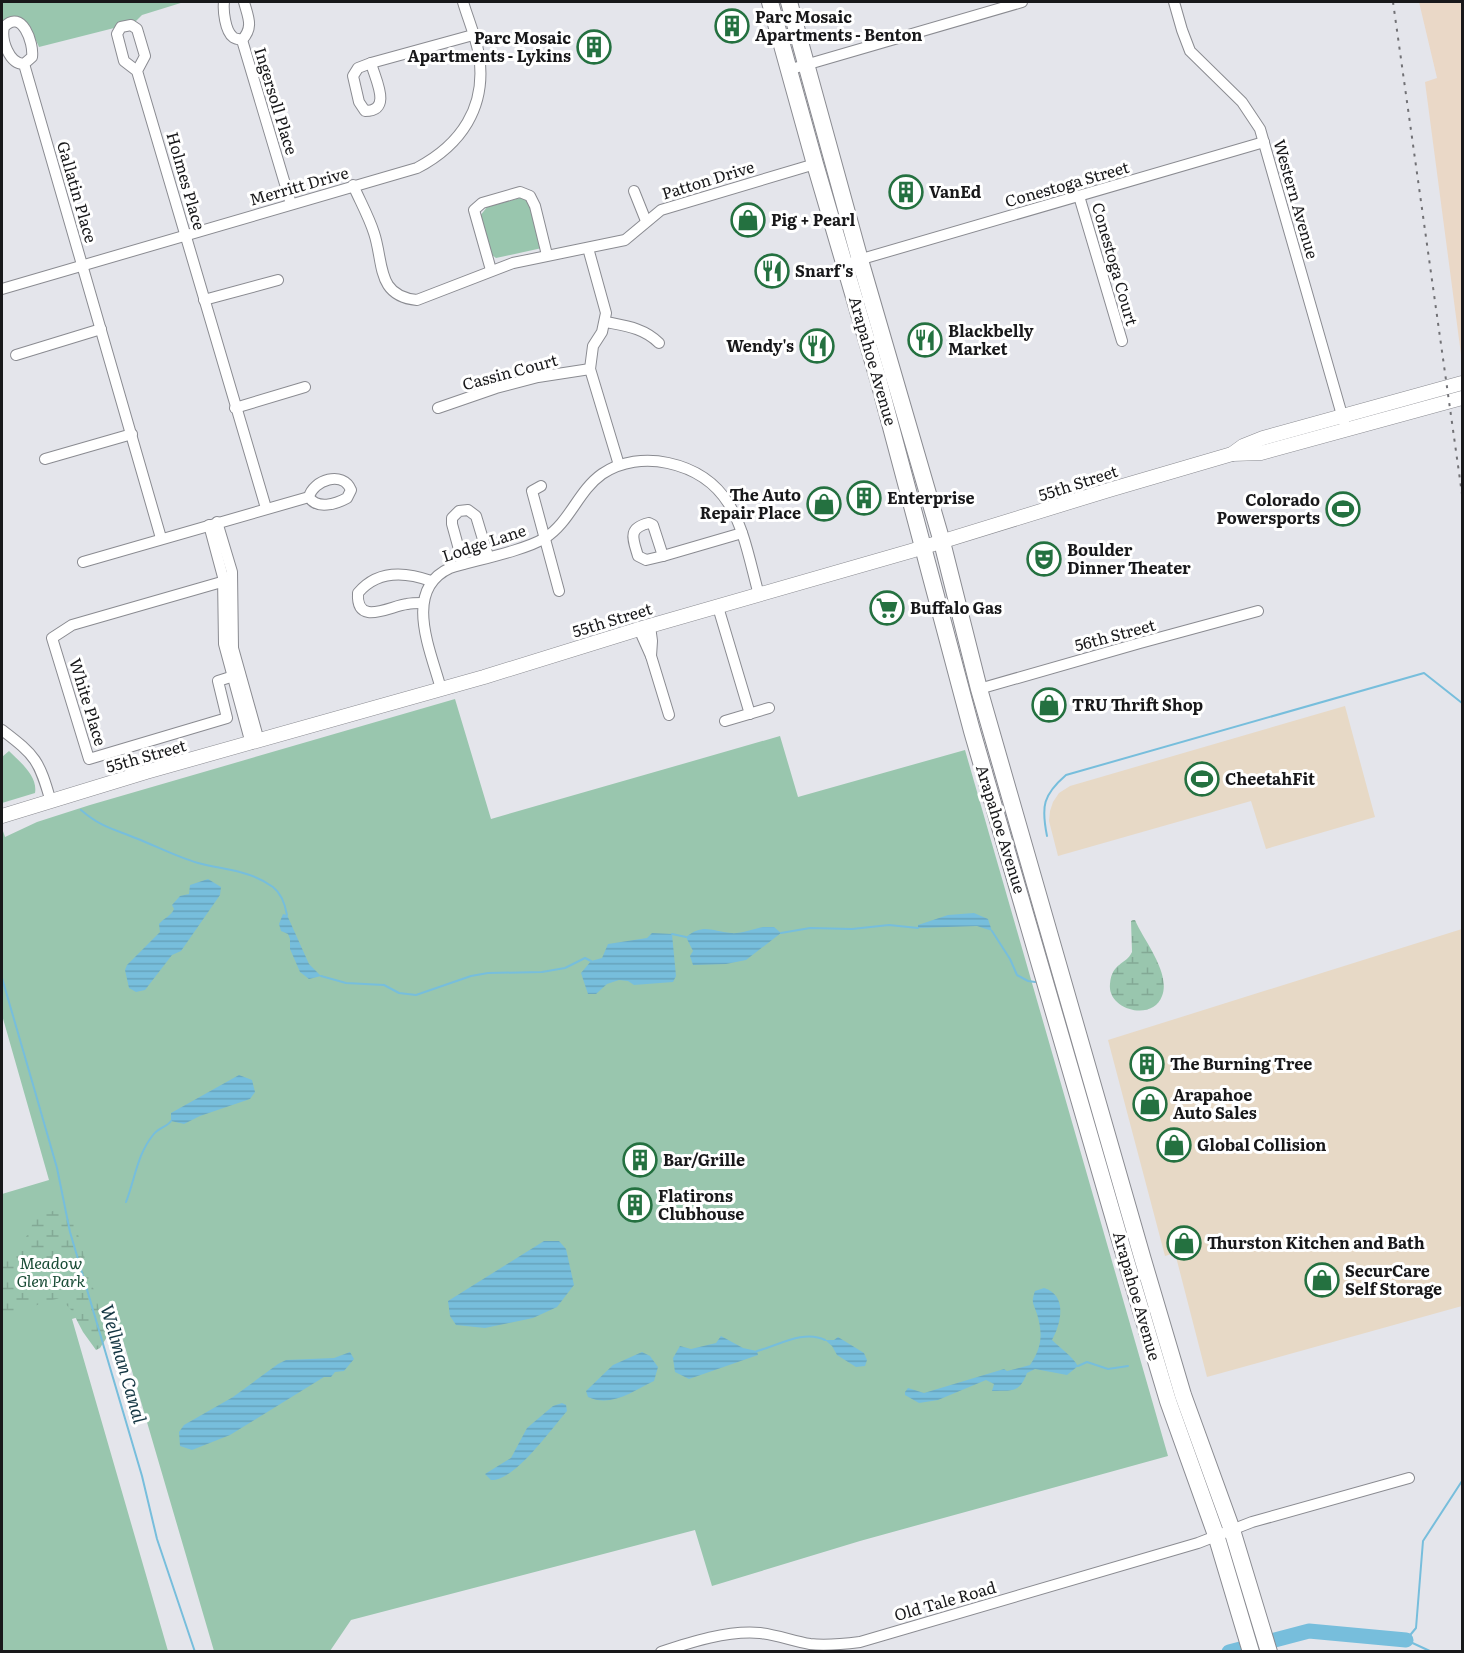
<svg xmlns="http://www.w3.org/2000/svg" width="1464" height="1653" font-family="Literata,serif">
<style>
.commercial{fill:#e7d9c6}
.industrial{fill:#ead8c7}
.green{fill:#99c6ae}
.wetland{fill:url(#wetland-marsh)}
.water{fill:url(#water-rules)}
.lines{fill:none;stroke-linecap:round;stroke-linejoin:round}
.stream{stroke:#77bedc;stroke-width:2}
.river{stroke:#77bedc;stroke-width:15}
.minor-casing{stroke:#8a8b91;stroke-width:12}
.secondary-casing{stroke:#8a8b91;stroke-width:15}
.primary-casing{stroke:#8a8b91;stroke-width:18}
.minor{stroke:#fff;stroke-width:10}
.secondary{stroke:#fff;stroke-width:14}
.primary{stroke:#fff;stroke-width:16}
.rail{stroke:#717175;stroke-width:2;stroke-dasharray:3 6;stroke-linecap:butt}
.labels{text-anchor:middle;stroke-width:6;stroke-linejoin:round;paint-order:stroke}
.poi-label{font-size:16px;font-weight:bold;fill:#18181a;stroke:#fff;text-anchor:start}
.street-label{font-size:16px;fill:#18181a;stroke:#fff}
.park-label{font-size:16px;font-style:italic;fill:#194c36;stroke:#fff}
.water-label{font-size:18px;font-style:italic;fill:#123441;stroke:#fff}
</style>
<defs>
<pattern id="wetland-marsh" width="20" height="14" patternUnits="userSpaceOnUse" patternTransform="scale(1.5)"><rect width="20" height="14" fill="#99c6ae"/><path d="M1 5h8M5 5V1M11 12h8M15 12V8" fill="none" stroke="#83a995"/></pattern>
<pattern id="water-rules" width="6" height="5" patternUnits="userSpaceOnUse" patternTransform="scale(1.5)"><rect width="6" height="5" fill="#77bedc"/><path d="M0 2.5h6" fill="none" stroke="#66a3bc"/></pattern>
</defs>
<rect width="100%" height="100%" fill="#e4e5eb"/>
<g class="commercial">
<polygon points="1345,706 1375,817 1266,849 1251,801 1058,856 1049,821 1050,811 1053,802 1059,793 1070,786"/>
<polygon points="1462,929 1462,1306 1207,1377 1175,1253 1165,1256 1108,1040"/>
</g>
<polygon class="industrial" points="1419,2 1462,2 1462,362 1425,82 1437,78"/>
<g class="green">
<polygon points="2,2 184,2 142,15 134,23 39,47 29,25 19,18 2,24"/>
<polygon points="520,198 524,198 530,204 542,248 496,258 489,253 480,216 487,207"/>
<polygon points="455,699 491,819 780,736 798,797 965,750 1168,1456 860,1541 712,1586 695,1530 351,1620 330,1651 214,1651 113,1306 72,1319 168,1651 2,1651 2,1194 49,1180 2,1015 2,828 5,837 37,822 90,805"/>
<path d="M9,751C20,762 38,776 35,793L2,803V757Z"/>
</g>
<g class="wetland">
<path d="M1133,920H1135C1144,941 1171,973 1162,996C1153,1022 1107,1010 1110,984C1112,962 1126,965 1132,952L1131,921Z"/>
<path d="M70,1206L107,1337L100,1348L96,1350L83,1332L72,1311L60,1298L41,1303L26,1311L2,1314V1257L3,1255C27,1241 25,1240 36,1216Z"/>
</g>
<g class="water">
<path d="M208,879L221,887L220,895L181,951L172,955L145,990L136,992L129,988L125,970L127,965L160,932L159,924C164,918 171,916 174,909L172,905L180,896L189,894L190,885Z"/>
<polygon points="974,913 988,919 992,931 977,926 918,928 918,925 948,915"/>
<polygon points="283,914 287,915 309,964 321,976 309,979 300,972 290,949 290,939 288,934 281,931 279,924"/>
<path d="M763,927H774L781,933L746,960L726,964L693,965L690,956L693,951L686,937C703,923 712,931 731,933C740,934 753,929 763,927Z"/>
<polygon points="652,933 672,934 676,976 673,982 634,985 628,981 619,980 607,984 596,994 588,994 581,973 591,961 602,958 608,944 647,938"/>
<polygon points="239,1075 252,1080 255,1092 250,1099 200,1116 184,1124 171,1121 171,1113"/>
<polygon points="544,1241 559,1241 566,1249 574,1285 557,1307 533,1318 485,1328 456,1325 450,1316 448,1301"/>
<path d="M1044,1288C1068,1295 1061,1324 1052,1340C1061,1349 1071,1355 1078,1366L1067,1375L1035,1369L1027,1373C1019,1394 1012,1390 992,1391L994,1384L986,1380L938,1400L919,1403L905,1395V1392L908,1388L924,1393L1004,1369L1007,1371L1030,1365C1042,1347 1043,1334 1037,1314C1033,1302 1031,1303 1035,1291Z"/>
<polygon points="721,1336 743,1348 757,1351 758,1355 689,1379 675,1372 673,1358 680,1346 691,1349 716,1343"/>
<polygon points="838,1337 864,1353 867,1360 865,1366 856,1367 837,1355 832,1346 825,1340 834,1340"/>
<polygon points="350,1352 354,1359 344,1371 335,1372 331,1377 324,1377 230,1435 192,1450 180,1446 179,1432 184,1425 233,1397 278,1364 286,1360 334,1358"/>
<path d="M642,1352L650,1356L658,1367L654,1381C633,1391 611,1408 588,1397L586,1391L613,1365Z"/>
<path d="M562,1403L566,1405L567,1411C552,1428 514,1482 491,1480L485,1474L511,1458L527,1428L553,1406Z"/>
</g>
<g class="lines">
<g class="stream">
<path d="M81,810C102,828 114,829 138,839C158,847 177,857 198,863C224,870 250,870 273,887C282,894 285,904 287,915"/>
<path d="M1047,836C1041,806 1043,795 1066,775L1424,673L1462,703"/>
<polyline points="992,931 1010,959 1017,975 1028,981 1035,982"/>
<polyline points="781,933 810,928 852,929 889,925 918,928"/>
<polyline points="672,934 686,937"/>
<polyline points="321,976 346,983 384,985 399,993 416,995 471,976 488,973 542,972 565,968 585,958 591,961"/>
<polyline points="2,978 34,1088 57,1168 70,1232 142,1476 157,1539 195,1652"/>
<path d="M126,1202C135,1179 137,1155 153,1135C158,1128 167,1127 171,1121"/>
<path d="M757,1351C777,1346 804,1329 825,1340"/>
<polyline points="1078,1366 1087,1362 1108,1369 1128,1366"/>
<polyline points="1432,1652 1406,1640 1416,1628 1423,1541 1462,1481"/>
</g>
<polyline class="river" points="1229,1652 1309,1631 1406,1640"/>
<defs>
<g id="minor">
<path d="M224,2C223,10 225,31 233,37C235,39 239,39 242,40"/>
<polyline points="1174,2 1182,30 1190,51 1242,102 1260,129 1344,422"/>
<polyline points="242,40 291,204"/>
<path d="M242,40C254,27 248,17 244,2"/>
<path d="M371,63C375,79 393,111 365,111L359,102L353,76L358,68Z"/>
<polyline points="371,63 473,35"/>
<path d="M24,64C9,64 1,40 4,27C22,8 34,43 32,57L24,64L161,538"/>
<polyline points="788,70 1022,2"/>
<polyline points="137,71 124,61 117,34 121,27 131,25 137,29 145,56 137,71 266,508"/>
<path d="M353,185C360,201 369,217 374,233C384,263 376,296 417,300L513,263L625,240L661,210L815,164"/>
<polyline points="634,191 646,221"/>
<polyline points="1079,196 1122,341"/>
<polyline points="588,248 606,313 602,332 593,346 590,369 619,465"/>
<polyline points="855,261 1264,142"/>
<polyline points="491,270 474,210 482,203 520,192 530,196 535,206 547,255"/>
<path d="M2,289L417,168C461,145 487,107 479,55C476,37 468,19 463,2"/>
<polyline points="204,300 278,280"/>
<path d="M606,322C626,326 644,328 659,343"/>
<polyline points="16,355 101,329"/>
<polyline points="235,408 305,387"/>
<polyline points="438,408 496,388 538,377 590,369"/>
<polyline points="45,459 132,434"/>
<polyline points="541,486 532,491 559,591"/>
<polyline points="217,522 232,572 233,648 259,741"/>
<path d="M649,523L653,525L663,556L646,560L638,556C633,539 627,528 649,523Z"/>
<polyline points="209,525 223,577 224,644 251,744"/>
<polyline points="663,556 742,533"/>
<path d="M83,562L309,497C313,480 343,470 351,490L347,498C336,504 317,510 309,497"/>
<polyline points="463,564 452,524 452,518 459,511 468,510 476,516 488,556"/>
<polyline points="232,579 72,625 52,638 89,759 227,718 218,681 240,674"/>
<path d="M422,603C417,603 412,603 407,604C390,606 356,627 358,593C378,569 406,572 431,581"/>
<polyline points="718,607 750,714"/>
<polyline points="650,626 652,641 651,656"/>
<polyline points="639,629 651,656 669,715"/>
<path d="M441,689C431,651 402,590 450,568C476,560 523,551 545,538C570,522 578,491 602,474C621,461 646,458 668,463C738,478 743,537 759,595"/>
<polyline points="979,689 1140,643 1258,611"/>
<polyline points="725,721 769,708"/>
<path d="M2,730C36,756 39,760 51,802"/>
<path d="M661,1652C691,1642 728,1630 760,1633C777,1635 793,1641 810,1644C827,1646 844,1644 860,1642L1198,1543L1252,1522L1409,1478"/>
</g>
<g id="secondary">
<polyline points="1232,454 1261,453 1462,398"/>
<polyline points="2,816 146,772 484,677 639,629 911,551 1109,490 1232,454 1243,446 1263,438 1462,383"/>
</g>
<g id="primary">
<polyline points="770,2 815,164 879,382 972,731 1127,1264 1168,1401 1216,1535 1251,1652"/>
<polyline points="789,2 860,260 942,542 979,689 1143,1260 1183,1395 1232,1530 1269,1652"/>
</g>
</defs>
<use href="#minor" class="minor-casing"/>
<use href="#secondary" class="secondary-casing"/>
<use href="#primary" class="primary-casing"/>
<use href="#minor" class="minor"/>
<use href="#secondary" class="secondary"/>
<use href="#primary" class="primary"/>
<polyline class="rail" points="1393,2 1462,494"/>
</g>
<defs>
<symbol id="building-ring" viewBox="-11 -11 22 22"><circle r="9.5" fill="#fff" stroke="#247140" stroke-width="1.5"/><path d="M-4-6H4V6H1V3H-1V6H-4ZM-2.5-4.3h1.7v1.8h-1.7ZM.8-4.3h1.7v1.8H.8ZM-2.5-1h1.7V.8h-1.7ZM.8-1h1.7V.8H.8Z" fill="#247140"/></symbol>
<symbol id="shop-ring" viewBox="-11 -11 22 22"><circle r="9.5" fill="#fff" stroke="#247140" stroke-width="1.5"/><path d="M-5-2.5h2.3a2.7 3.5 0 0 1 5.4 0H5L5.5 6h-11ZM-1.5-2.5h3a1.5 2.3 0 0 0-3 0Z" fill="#247140"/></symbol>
<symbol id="restaurant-ring" viewBox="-11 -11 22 22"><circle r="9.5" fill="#fff" stroke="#247140" stroke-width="1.5"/><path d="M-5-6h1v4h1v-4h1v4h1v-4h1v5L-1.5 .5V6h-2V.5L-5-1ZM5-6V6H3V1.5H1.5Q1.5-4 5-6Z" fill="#247140"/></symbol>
<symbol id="stadium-ring" viewBox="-11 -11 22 22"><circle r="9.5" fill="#fff" stroke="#247140" stroke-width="1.5"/><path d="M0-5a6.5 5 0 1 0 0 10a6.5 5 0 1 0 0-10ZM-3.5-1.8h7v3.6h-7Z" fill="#247140"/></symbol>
<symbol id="theatre-ring" viewBox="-11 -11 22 22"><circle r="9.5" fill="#fff" stroke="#247140" stroke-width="1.5"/><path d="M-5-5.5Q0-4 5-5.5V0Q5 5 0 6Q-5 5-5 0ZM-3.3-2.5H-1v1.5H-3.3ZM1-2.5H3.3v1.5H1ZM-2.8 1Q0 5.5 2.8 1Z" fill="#247140"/></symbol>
<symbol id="supermarket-ring" viewBox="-11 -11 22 22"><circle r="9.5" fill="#fff" stroke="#247140" stroke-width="1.5"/><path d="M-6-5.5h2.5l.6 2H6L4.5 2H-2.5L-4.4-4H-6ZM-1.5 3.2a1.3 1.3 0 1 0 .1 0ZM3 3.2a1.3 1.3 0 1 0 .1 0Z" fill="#247140"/></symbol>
</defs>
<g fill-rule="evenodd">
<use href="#building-ring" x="713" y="7" width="38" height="38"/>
<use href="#building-ring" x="575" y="28" width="38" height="38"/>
<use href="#building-ring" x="887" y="173" width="38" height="38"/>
<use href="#shop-ring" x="729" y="201" width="38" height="38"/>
<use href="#restaurant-ring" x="753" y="252" width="38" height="38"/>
<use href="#restaurant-ring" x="906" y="321" width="38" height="38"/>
<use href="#restaurant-ring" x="798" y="327" width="38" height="38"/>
<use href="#building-ring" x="845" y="479" width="38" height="38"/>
<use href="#shop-ring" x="805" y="485" width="38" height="38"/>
<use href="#stadium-ring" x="1324" y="490" width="38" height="38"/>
<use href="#theatre-ring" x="1025" y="540" width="38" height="38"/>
<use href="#supermarket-ring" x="868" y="589" width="38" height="38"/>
<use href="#shop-ring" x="1030" y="686" width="38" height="38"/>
<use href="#stadium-ring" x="1183" y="760" width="38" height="38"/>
<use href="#building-ring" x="1128" y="1045" width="38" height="38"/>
<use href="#shop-ring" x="1131" y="1085" width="38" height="38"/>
<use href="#shop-ring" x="1155" y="1126" width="38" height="38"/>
<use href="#building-ring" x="621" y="1141" width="38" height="38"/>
<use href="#building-ring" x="616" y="1186" width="38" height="38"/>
<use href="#shop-ring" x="1165" y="1224" width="38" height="38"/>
<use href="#shop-ring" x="1303" y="1261" width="38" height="38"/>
</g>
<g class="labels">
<g class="poi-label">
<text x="755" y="23">Parc Mosaic<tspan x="755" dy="18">Apartments - Benton</tspan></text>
<text x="571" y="44" text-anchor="end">Parc Mosaic<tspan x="571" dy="18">Apartments - Lykins</tspan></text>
<text x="929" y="198">VanEd</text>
<text x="771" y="226">Pig + Pearl</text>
<text x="795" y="277">Snarf's</text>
<text x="948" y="337">Blackbelly<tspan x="948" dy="18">Market</tspan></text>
<text x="794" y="352" text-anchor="end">Wendy's</text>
<text x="801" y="501" text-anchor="end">The Auto<tspan x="801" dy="18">Repair Place</tspan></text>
<text x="887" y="504">Enterprise</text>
<text x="1320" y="506" text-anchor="end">Colorado<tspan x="1320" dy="18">Powersports</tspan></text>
<text x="1067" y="556">Boulder<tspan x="1067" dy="18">Dinner Theater</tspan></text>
<text x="910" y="614">Buffalo Gas</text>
<text x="1072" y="711">TRU Thrift Shop</text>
<text x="1225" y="785">CheetahFit</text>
<text x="1170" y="1070">The Burning Tree</text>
<text x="1173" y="1101">Arapahoe<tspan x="1173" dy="18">Auto Sales</tspan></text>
<text x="1197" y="1151">Global Collision</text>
<text x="663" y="1166">Bar/Grille</text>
<text x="658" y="1202">Flatirons<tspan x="658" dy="18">Clubhouse</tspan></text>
<text x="1207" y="1249">Thurston Kitchen and Bath</text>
<text x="1345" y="1277">SecurCare<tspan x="1345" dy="18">Self Storage</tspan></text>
</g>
<g class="street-label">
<text transform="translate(276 101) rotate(73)" y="6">Ingersoll Place</text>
<text transform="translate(708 180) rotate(-17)" y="6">Patton Drive</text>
<text transform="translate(186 181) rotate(74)" y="6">Holmes Place</text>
<text transform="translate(1067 184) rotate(-16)" y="6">Conestoga Street</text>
<text transform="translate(299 186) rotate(-16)" y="6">Merritt Drive</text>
<text transform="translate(77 192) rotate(74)" y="6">Gallatin Place</text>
<text transform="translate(1296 199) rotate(74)" y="6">Western Avenue</text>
<text transform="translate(1115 264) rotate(74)" y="6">Conestoga Court</text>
<text transform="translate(873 361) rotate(74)" y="6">Arapahoe Avenue</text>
<text transform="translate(510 372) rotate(-15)" y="6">Cassin Court</text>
<text transform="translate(1078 483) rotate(-18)" y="6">55th Street</text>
<text transform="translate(484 543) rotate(-18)" y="6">Lodge Lane</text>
<text transform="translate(612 620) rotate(-17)" y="6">55th Street</text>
<text transform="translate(1115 635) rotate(-15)" y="6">56th Street</text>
<text transform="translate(88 702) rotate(73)" y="6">White Place</text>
<text transform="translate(146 756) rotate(-16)" y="6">55th Street</text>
<text transform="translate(1001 829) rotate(73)" y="6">Arapahoe Avenue</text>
<text transform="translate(1137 1296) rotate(74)" y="6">Arapahoe Avenue</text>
<text transform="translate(945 1601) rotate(-16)" y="6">Old Tale Road</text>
</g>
<g class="park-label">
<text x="51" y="1269">Meadow<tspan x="51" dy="18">Glen Park</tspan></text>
</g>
<g class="water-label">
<text transform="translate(123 1364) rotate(74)" y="6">Wellman Canal</text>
</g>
</g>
<rect width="1464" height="1653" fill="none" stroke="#18181a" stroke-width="6"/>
</svg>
